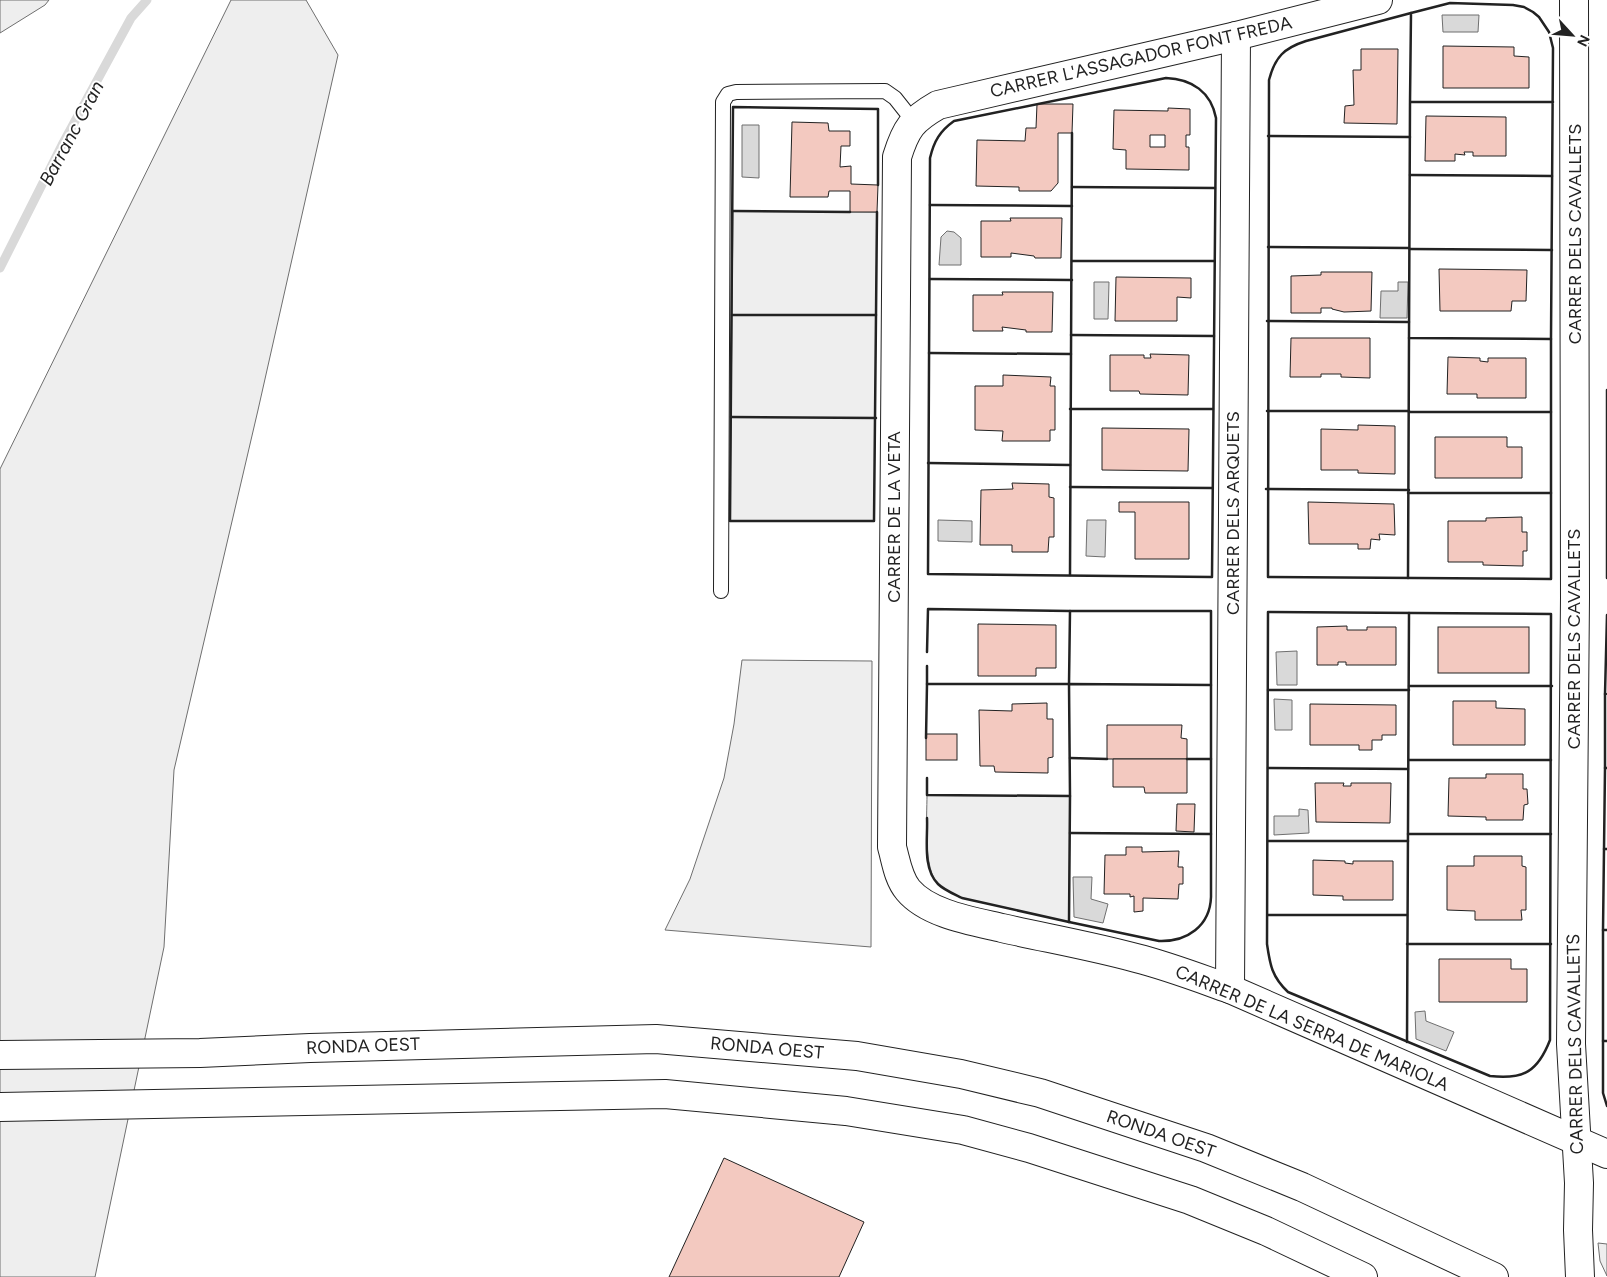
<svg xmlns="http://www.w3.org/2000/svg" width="1607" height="1277" font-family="Figtree,sans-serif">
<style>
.green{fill:#eee;stroke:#6f6f6f}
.water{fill:#d9d9d9;stroke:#6f6f6f}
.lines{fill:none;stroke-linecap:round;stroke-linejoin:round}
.stream{stroke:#d9d9d9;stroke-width:9}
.building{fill:#f3c9c0;stroke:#222;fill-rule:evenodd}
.service-casing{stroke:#222;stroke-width:16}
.minor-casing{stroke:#222;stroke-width:30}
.secondary-casing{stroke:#222;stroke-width:30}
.service{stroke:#fff;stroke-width:14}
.minor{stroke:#fff;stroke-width:28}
.secondary{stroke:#fff;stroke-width:28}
.wall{stroke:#222;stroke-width:2.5}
.labels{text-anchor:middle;stroke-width:4;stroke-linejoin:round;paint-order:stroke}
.street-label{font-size:18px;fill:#222;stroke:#fff}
.water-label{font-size:19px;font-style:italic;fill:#222;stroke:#fff}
</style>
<rect width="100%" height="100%" fill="#fff"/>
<g class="green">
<polygon points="0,0 49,0 45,5 0,33"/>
<polygon points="231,0 306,0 338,55 258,410 174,770 164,947 95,1277 0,1277 0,469"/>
<polygon points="733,211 877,212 874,521 730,521"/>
<polygon points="742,660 872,661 871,947 665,930 690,879 724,778 734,724"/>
<path d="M927,795L1070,796L1069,922L962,898C954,894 945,890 938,884C923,869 927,817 927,795Z"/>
<polygon points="1598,1243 1607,1244 1607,1276 1600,1261"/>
</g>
<g class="water">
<polygon points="1442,15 1479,15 1478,32 1443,32"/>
<polygon points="742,125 759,125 759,178 742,177"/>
<polygon points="947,231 954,232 961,238 961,265 939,265 941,237"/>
<polygon points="1094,282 1109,282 1108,319 1094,319"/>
<polygon points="1398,282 1408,282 1407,318 1380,318 1381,291 1398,291"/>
<polygon points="938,520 972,521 972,542 938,541"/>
<polygon points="1087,520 1106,520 1105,557 1086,556"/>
<polygon points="1297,651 1297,685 1277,685 1276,652"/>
<polygon points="1274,699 1292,700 1292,730 1275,730"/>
<polygon points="1299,809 1308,810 1309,833 1274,835 1274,816 1299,816"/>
<polygon points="1073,877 1092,877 1091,899 1108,904 1103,923 1074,917"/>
<polygon points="1425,1011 1426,1021 1454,1032 1446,1051 1416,1039 1415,1012"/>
</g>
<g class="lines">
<polyline class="stream" points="0,268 62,145 131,18 147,0"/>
</g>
<g class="building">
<polygon points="1443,46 1514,47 1514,56 1529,57 1529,88 1443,88"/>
<polygon points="1361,49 1398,49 1397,124 1344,123 1345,106 1354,105 1353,70 1361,70"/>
<polygon points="1037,104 1073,104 1072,133 1058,133 1058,183 1051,191 1019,191 1019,187 976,186 977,140 1025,141 1026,128 1036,128"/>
<path d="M1168,108L1190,109V135H1186V147H1189V170L1126,169V150L1113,149L1114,110L1168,111ZM1150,135H1165V147H1150Z"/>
<polygon points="1426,116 1506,117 1506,156 1473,156 1473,152 1464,152 1465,155 1455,154 1455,161 1425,161"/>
<polygon points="792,122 828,123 829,131 850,131 850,146 841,146 840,167 851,166 851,184 878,185 877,212 850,212 850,191 829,191 828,197 790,197"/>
<polygon points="1010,218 1062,218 1061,258 1035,258 1034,256 1011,253 1011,257 981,257 981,221 1011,221"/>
<polygon points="1439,269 1527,270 1526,301 1512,301 1511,311 1440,311"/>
<polygon points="1321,272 1372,272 1371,311 1344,312 1332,309 1332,308 1321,308 1321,313 1291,313 1291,276 1321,275"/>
<polygon points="1116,277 1191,278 1191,298 1177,297 1177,321 1115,321"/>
<polygon points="1002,292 1053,292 1052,332 1026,332 1026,330 1002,327 1003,331 973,331 973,295 1003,295"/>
<polygon points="1291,338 1370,338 1370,378 1341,377 1341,374 1321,374 1321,377 1290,377"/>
<polygon points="1150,354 1189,355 1188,395 1140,394 1139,391 1110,391 1110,355 1144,355 1144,358 1151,358"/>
<polygon points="1448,357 1480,358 1480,361 1488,362 1488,358 1526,358 1526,398 1477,398 1477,394 1447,394"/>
<polygon points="1003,375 1051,377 1050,386 1055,386 1055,430 1050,430 1050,441 1002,441 1003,431 975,430 975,386 1003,386"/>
<polygon points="1358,425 1395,426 1395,474 1358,473 1358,470 1321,470 1321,429 1358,430"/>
<polygon points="1102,428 1189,429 1188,471 1102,470"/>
<polygon points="1435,437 1507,437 1507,447 1522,447 1522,478 1435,478"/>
<polygon points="1012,483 1049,484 1049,497 1054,498 1054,537 1049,537 1048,552 1012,552 1012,545 980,545 981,490 1013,489"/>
<polygon points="1119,502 1189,502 1189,559 1135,559 1135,512 1119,512"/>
<polygon points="1308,502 1394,504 1395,535 1379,534 1380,540 1371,539 1370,549 1358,549 1358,544 1309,544"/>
<polygon points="1522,517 1522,532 1527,532 1527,551 1523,551 1523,566 1483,565 1483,562 1448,562 1448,521 1486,521 1486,518"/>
<polygon points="978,624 1056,625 1056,668 1036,668 1036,676 978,676"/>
<polygon points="1347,626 1347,630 1367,630 1367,627 1396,627 1396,665 1346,665 1346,662 1338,662 1338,665 1317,665 1317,627"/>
<rect x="1438" y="627" width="91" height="46"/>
<polygon points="1453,701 1496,701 1496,708 1525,709 1525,745 1453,745"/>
<polygon points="1047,703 1047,719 1053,719 1053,757 1048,758 1048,773 995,772 994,766 980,766 979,710 1012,711 1012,704"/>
<polygon points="1310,704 1396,705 1396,735 1382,735 1382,740 1372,740 1372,750 1359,750 1359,745 1310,745"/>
<polygon points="1107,725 1182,725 1181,738 1187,739 1187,759 1107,759"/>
<rect x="926" y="734" width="31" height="26"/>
<polygon points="1113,759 1187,759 1187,793 1145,793 1144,787 1113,787"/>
<polygon points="1486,774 1523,774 1523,789 1527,789 1528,804 1524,805 1523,820 1486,820 1486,817 1448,816 1449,778 1486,778"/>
<polygon points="1315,783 1344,783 1343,786 1351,786 1351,783 1391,783 1390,823 1316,822"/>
<polygon points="1177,804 1195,804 1194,832 1176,831"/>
<polygon points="1126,847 1142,847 1142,852 1179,851 1178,867 1183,867 1183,884 1179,884 1178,899 1143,898 1143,911 1134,912 1134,896 1130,897 1130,894 1104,894 1105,855 1126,855"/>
<polygon points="1474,856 1522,856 1522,866 1526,867 1526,910 1521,910 1522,920 1475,920 1475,911 1447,910 1447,866 1474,866"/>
<polygon points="1313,860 1345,861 1345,863 1353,864 1353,861 1393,861 1393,900 1343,900 1343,896 1313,895"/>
<polygon points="1439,959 1511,959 1511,969 1527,969 1527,1002 1439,1002"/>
<polygon points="724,1158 864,1222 839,1277 669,1277"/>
</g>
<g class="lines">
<defs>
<polyline id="service" points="721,591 723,102 728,94 736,92 885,91 895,98 914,122"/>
<g id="minor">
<path d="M1378,0L1236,36L938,105C912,120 906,128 897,157L892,847C896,861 898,878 908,890C928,914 972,921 1002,928C1046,938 1092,946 1136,958C1168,966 1199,978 1230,989L1607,1154"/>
<polyline points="1574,0 1575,597 1571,1044 1579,1183 1578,1230 1580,1277"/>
<polyline points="1230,989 1236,36"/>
</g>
<g id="secondary">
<polyline points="0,1055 200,1053 310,1048 656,1039 857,1056 961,1074 1040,1093 1206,1148 1302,1187 1494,1277"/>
<polyline points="0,1107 665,1094 846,1111 963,1130 1029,1148 1190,1200 1266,1231 1363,1277"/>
</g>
</defs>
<use href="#service" class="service-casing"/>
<use href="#minor" class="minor-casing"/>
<use href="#secondary" class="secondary-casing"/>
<use href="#service" class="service"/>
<use href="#minor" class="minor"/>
<use href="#secondary" class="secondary"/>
<g class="wall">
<path d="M1411,13L1306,41C1284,48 1275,57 1269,80L1268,577L1551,579V339"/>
<path d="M1166,78C1192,79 1211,92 1216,118L1212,577L928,574L930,158C934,141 940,131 954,121Z"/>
<polyline points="1410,102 1409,338 1551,339 1553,48 1549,32 1539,17 1533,12 1524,7 1513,5 1450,3 1411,13 1410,102 1553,102"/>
<polyline points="1268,136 1410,137"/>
<polyline points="1410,175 1552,176"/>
<polyline points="1072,187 1215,188"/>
<polyline points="930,205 1072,206"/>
<polyline points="733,211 850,212"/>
<polyline points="877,212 874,521 730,521 733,107 878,109 878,185"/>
<polyline points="1268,247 1409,248"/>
<polyline points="1410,249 1552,250"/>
<polyline points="1072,261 1214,261"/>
<polyline points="930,279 1072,280"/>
<polyline points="732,315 876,315"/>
<polyline points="1267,321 1409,322"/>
<polyline points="1071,335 1214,336"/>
<polyline points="929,353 1071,354"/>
<polyline points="1607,390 1607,578"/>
<polyline points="1070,409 1213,409"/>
<polyline points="1267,411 1409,411"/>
<polyline points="1409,412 1551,412"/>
<polyline points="731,417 876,418"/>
<polyline points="928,463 1070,465"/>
<polyline points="1070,487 1212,488"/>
<polyline points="1266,489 1409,490"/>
<polyline points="1408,493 1551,493"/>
<polyline points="1070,575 1072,133"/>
<polyline points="1408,578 1409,338"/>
<path d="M1268,612L1551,614L1550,1040C1538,1071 1524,1080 1490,1076L1288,992C1272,977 1270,965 1267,944Z"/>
<polyline points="927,666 927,684 1069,684 1070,611 928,609 927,652"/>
<polyline points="1409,686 1552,686"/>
<polyline points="1268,690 1409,690"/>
<polyline points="1605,694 1607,615"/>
<polyline points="926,738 927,684"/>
<polyline points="1070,758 1107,759"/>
<polyline points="1187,759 1211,759"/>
<polyline points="1409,760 1551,760"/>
<polyline points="1268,768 1408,769"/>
<polyline points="1605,768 1605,694 1606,694"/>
<polyline points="927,778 927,795 1070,796 1069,684 1211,685"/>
<path d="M927,818C928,838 922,868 938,884C944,890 954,894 962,898L1069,922L1070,796"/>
<polyline points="1070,833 1211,834"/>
<polyline points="1408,834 1551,834"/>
<polyline points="1268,841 1408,841"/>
<polyline points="1604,849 1605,768 1607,768"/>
<polyline points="1268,915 1407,915"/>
<path d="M1069,922L1159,941C1187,942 1210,926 1211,897V611H1070"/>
<polyline points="1603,930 1604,849 1607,849"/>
<polyline points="1407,944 1551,944"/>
<polyline points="1603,1041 1603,930 1607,930"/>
<polyline points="1607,1041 1603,1041 1603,1093 1607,1106"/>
<polyline points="1407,1042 1409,613"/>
</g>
</g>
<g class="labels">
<g class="street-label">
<text transform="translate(1141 57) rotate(-13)" y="6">CARRER L'ASSAGADOR FONT FREDA</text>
<text transform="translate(1575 234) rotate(-90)" y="6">CARRER DELS CAVALLETS</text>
<text transform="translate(1233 513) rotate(-90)" y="6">CARRER DELS ARQUETS</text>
<text transform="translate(894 517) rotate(-90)" y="6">CARRER DE LA VETA</text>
<text transform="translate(1574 639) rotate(-90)" y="6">CARRER DELS CAVALLETS</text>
<text transform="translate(1312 1028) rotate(23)" y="6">CARRER DE LA SERRA DE MARIOLA</text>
<text transform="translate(1575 1044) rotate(-91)" y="6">CARRER DELS CAVALLETS</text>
<text transform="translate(363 1046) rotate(-2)" y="6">RONDA OEST</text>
<text transform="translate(767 1048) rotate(5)" y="6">RONDA OEST</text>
<text transform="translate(1161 1134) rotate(19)" y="6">RONDA OEST</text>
</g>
<g class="water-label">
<text transform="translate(71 133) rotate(-62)" y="7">Barranc Gran</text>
</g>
</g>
<g transform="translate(1572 35) rotate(116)" stroke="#ffffff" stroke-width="4" paint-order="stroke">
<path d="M0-4L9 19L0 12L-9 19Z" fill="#222222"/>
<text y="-8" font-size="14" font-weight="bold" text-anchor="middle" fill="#222222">N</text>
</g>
</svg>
